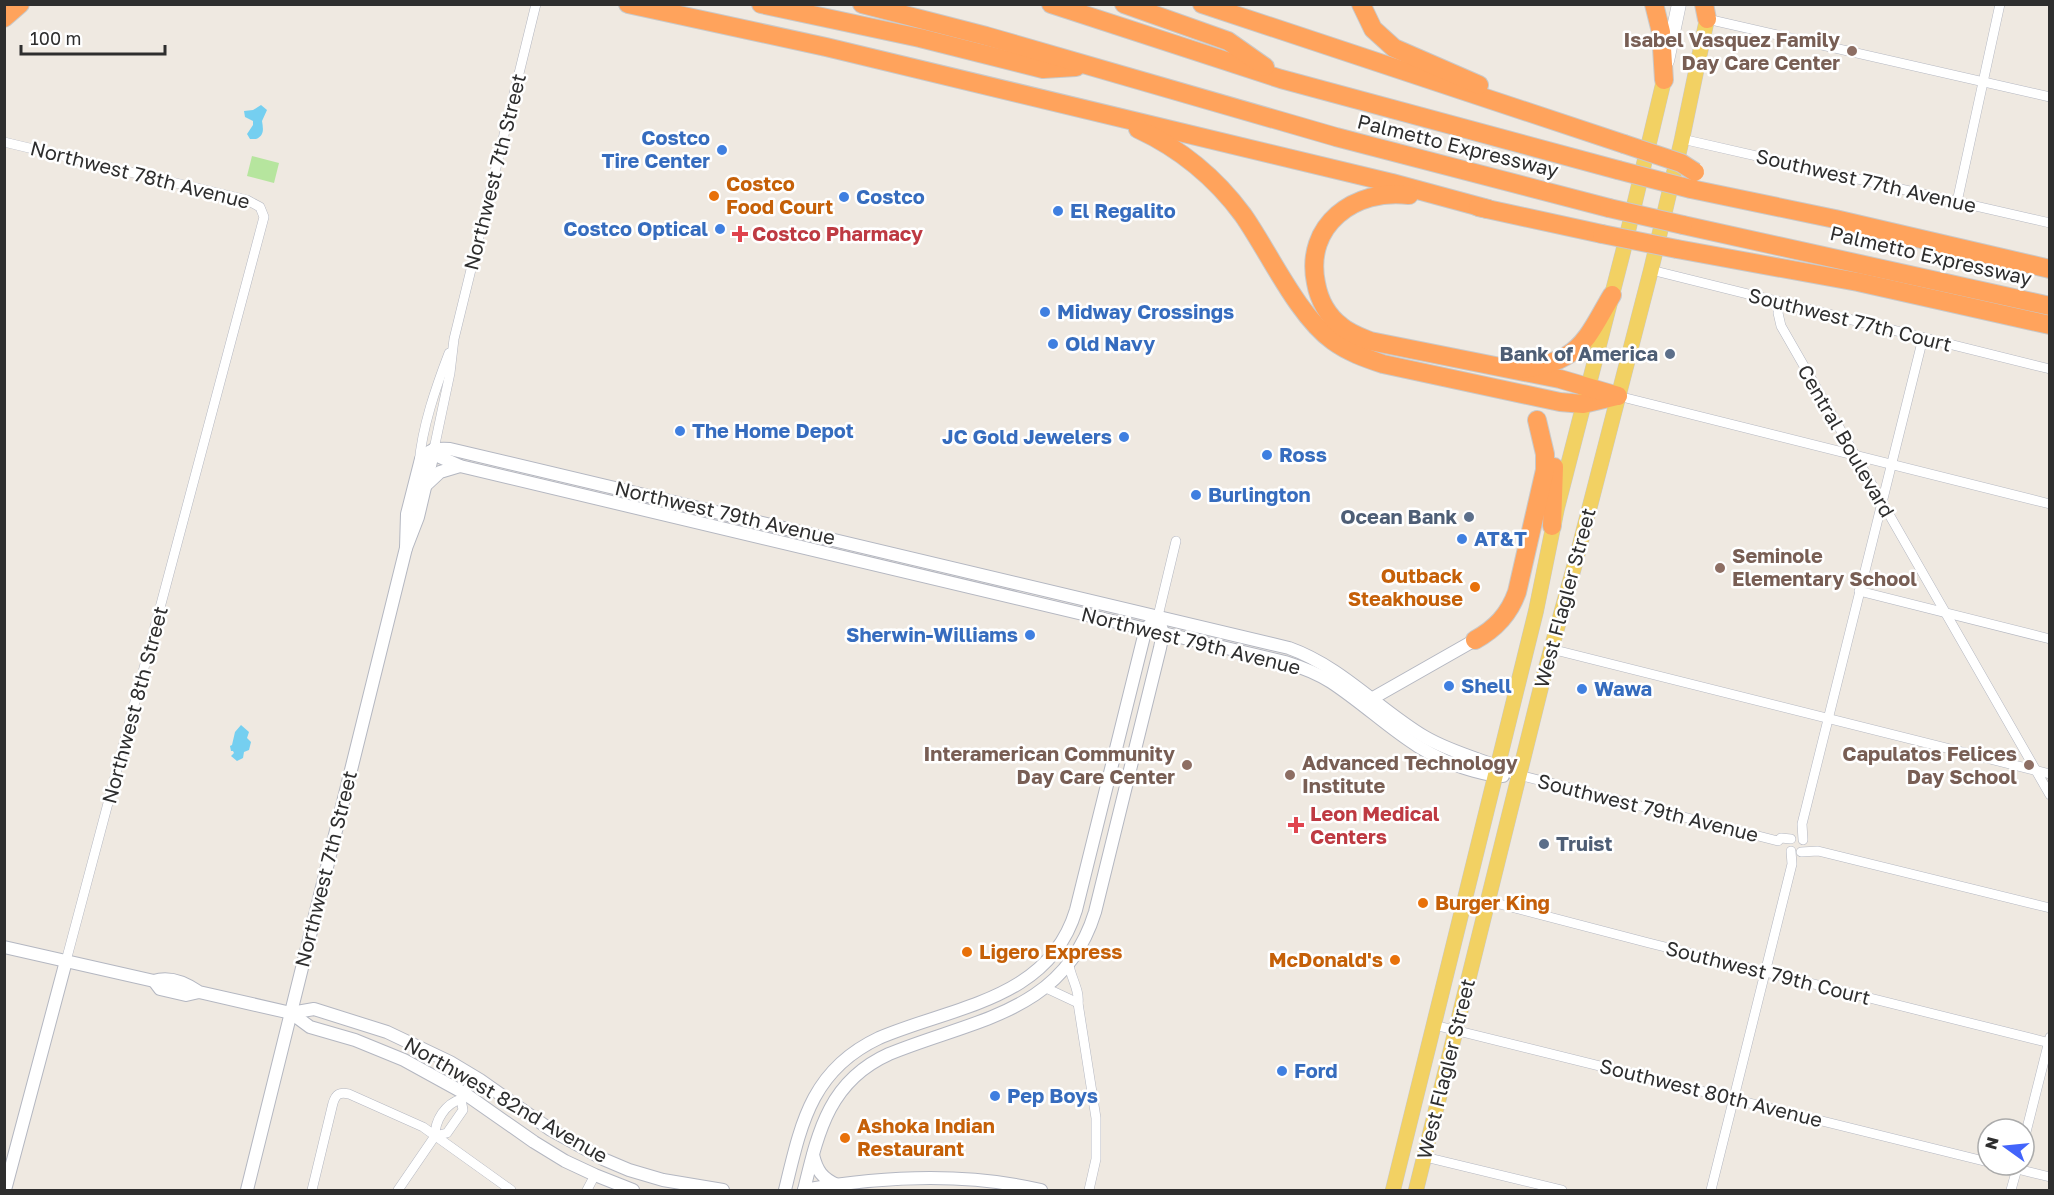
<svg xmlns="http://www.w3.org/2000/svg" width="2054" height="1195" font-family="'Golos Text',sans-serif">
<style>
.green{fill:#b6e59e}
.water{fill:#75cff0}
.lines{fill:none;stroke-linecap:round;stroke-linejoin:round}
.minor-casing{stroke:#b4b7c1;stroke-width:10}
.tertiary-casing{stroke:#b4b7c1;stroke-width:14}
.secondary-casing{stroke:#b4b7c1;stroke-width:15}
.primary-casing{stroke:#c9c9c9;stroke-width:16}
.motorway-casing{stroke:#c9c9c9;stroke-width:20}
.minor{stroke:#fff;stroke-width:9}
.tertiary{stroke:#fff;stroke-width:12}
.secondary{stroke:#fff;stroke-width:14}
.primary{stroke:#f2d163;stroke-width:15}
.motorway{stroke:#ffa35c;stroke-width:18}
.motorway-bridge-casing{stroke:#c9c9c9;stroke-width:20;stroke-linecap:butt}
.motorway-bridge{stroke:#ffa35c;stroke-width:18}
.education-dot{fill:#8d6e63;stroke:#fff;stroke-width:2}
.shop-dot{fill:#3f7fe0;stroke:#fff;stroke-width:2}
.food-dot{fill:#e8710a;stroke:#fff;stroke-width:2}
.health-dot{fill:#e0444e;stroke:#fff;stroke-width:2}
.service-dot{fill:#5c6f8a;stroke:#fff;stroke-width:2}
.labels{text-anchor:middle;stroke-width:5;stroke-linejoin:round;paint-order:stroke}
.education-label{font-size:20px;font-weight:bold;fill:#785e54;stroke:#fff;text-anchor:end}
.shop-label{font-size:20px;font-weight:bold;fill:#366cbe;stroke:#fff;text-anchor:start}
.street-label{font-size:20px;fill:#2e2e2e;stroke:#fff}
.food-label{font-size:20px;font-weight:bold;fill:#c56008;stroke:#fff;text-anchor:start}
.health-label{font-size:20px;font-weight:bold;fill:#be3a42;stroke:#fff;text-anchor:start}
.service-label{font-size:20px;font-weight:bold;fill:#4e5e75;stroke:#fff;text-anchor:end}
</style>
<rect width="100%" height="100%" fill="#efe9e1"/>
<polygon class="green" points="252,156 279,163 274,183 247,176"/>
<g class="water">
<path d="M261,105L267,110L262,121C263,128 265,135 256,139H250L247,134L253,125V121L245,117L244,111L253,110Z"/>
<polygon points="241,725 249,732 247,738 251,742 249,750 244,752 243,758 237,761 231,756 234,753 233,751 231,751 230,746 232,745 235,732"/>
</g>
<g class="lines">
<defs>
<g id="minor">
<polyline points="1707,19 2050,97"/>
<polyline points="1682,139 2050,223"/>
<polyline points="4,142 247,200 260,207 264,217 66,961"/>
<polyline points="1957,202 2000,4"/>
<polyline points="1651,270 2050,369"/>
<polyline points="1779,302 1778,313 1781,326 2050,795"/>
<polyline points="1618,396 2050,504"/>
<polyline points="434,449 450,373 454,339 536,4"/>
<path d="M419,464C422,427 436,387 449,353"/>
<polyline points="1859,591 2050,639"/>
<polyline points="1158,616 1176,541"/>
<polyline points="1551,649 2050,774"/>
<polyline points="1519,775 1778,841 1781,838 1791,839"/>
<polyline points="1803,840 1802,824 1923,338"/>
<polyline points="1801,852 1818,851 2050,908"/>
<polyline points="1488,901 1649,943 2050,1043"/>
<path d="M1069,965C1071,978 1080,991 1078,1003L1096,1118V1159L1089,1190"/>
<polyline points="1046,988 1078,1003"/>
<polyline points="1434,1025 1988,1162"/>
<path d="M461,1099L463,1110L447,1133L435,1136C435,1120 445,1104 461,1099L474,1077"/>
<polyline points="2024,1140 2050,1037"/>
<polyline points="1425,1157 1562,1190"/>
<polyline points="2001,1165 2050,1177"/>
<path d="M312,1190L333,1103C336,1094 339,1092 349,1094L423,1127L511,1190"/>
<polyline points="398,1190 435,1136"/>
<polyline points="587,1190 595,1175"/>
<polyline points="1711,1190 1792,864 1791,851"/>
<polyline points="2011,1190 2018,1165"/>
</g>
<g id="tertiary">
<path d="M434,449L440,457L460,466L1285,662C1301,667 1317,673 1331,682C1381,715 1411,753 1471,770C1482,773 1492,776 1503,776"/>
<polyline points="425,486 440,472 460,466"/>
<path d="M406,548L407,514L421,459C429,449 438,448 450,449L1289,648C1342,667 1378,709 1425,737C1454,754 1488,761 1519,775"/>
<polyline points="1373,698 1475,640"/>
<polyline points="4,947 154,981"/>
<path d="M199,992L186,995L160,989L154,981C169,976 186,983 199,992L291,1013L310,1027L355,1040L404,1060L464,1093L534,1142L565,1161L595,1175L633,1190"/>
<polyline points="291,1013 314,1009 387,1032 450,1062 480,1080 551,1130 603,1159 629,1170 663,1180 723,1190"/>
<path d="M813,1155C817,1171 822,1178 837,1185"/>
<polyline points="5,1190 66,961"/>
<polyline points="247,1190 406,548 418,517 434,449"/>
<path d="M785,1190C801,1124 811,1070 879,1038C954,1006 1049,1000 1076,910L1143,640L1146,629L1151,623"/>
<path d="M804,1190C818,1132 829,1081 889,1054C974,1019 1064,1013 1095,912L1160,648L1163,633L1161,627"/>
<path d="M804,1190C883,1176 963,1172 1041,1190"/>
</g>
<polyline id="secondary" points="1667,61 1679,4"/>
<g id="primary">
<polyline points="1393,1190 1536,611 1557,508 1623,252 1664,80"/>
<polyline points="1416,1190 1544,675 1576,560 1651,270 1682,139 1707,19"/>
</g>
<g id="motorway">
<polyline points="628,4 826,47 1392,183 1488,209"/>
<polyline points="761,4 920,38 1043,69 1076,67"/>
<polyline points="862,4 986,36 1336,137 1609,208"/>
<polyline points="1051,4 1281,79 1618,170"/>
<polyline points="1124,4 1228,41 1265,67"/>
<polyline points="1202,4 1624,144"/>
<polyline points="1361,4 1373,29 1394,48 1479,85"/>
<polyline points="1654,4 1661,32 1664,80"/>
<polyline points="1704,4 1707,19"/>
<polyline points="4,18 20,4"/>
<path d="M1138,129C1181,149 1215,177 1243,215C1269,252 1297,315 1333,341C1348,352 1365,358 1383,364L1560,402L1583,404L1617,396"/>
<polyline points="1691,189 1835,219 2050,269"/>
<path d="M1409,195C1355,188 1304,225 1316,283C1319,300 1328,316 1341,326C1349,333 1360,337 1370,341L1560,379L1618,396"/>
<polyline points="1478,207 1602,234"/>
<polyline points="1683,225 2050,306"/>
<polyline points="1677,249 1858,282 2050,325"/>
<path d="M1524,369C1538,366 1553,364 1566,356C1588,344 1599,316 1612,295"/>
<polyline points="1552,526 1554,467"/>
<path d="M1475,640C1495,629 1509,615 1517,592L1545,470V454L1537,420"/>
</g>
</defs>
<use href="#minor" class="minor-casing"/>
<use href="#tertiary" class="tertiary-casing"/>
<use href="#secondary" class="secondary-casing"/>
<use href="#primary" class="primary-casing"/>
<use href="#motorway" class="motorway-casing"/>
<use href="#minor" class="minor"/>
<use href="#tertiary" class="tertiary"/>
<use href="#secondary" class="secondary"/>
<use href="#primary" class="primary"/>
<use href="#motorway" class="motorway"/>
<defs>
<g id="motorway-bridge">
<polyline points="1624,144 1681,163 1695,172"/>
<polyline points="1618,170 1691,189"/>
<polyline points="1609,208 1683,225"/>
<polyline points="1602,234 1677,249"/>
</g>
</defs>
<use href="#motorway-bridge" class="motorway-bridge-casing"/>
<use href="#motorway-bridge" class="motorway-bridge"/>
</g>
<g class="education-dot">
<circle cx="1852" cy="51" r="6"/>
<circle cx="1720" cy="568" r="6"/>
<circle cx="1187" cy="765" r="6"/>
<circle cx="2029" cy="765" r="6"/>
<circle cx="1290" cy="775" r="6"/>
</g>
<g class="shop-dot">
<circle cx="722" cy="150" r="6"/>
<circle cx="844" cy="197" r="6"/>
<circle cx="1058" cy="211" r="6"/>
<circle cx="720" cy="229" r="6"/>
<circle cx="1045" cy="312" r="6"/>
<circle cx="1053" cy="344" r="6"/>
<circle cx="680" cy="431" r="6"/>
<circle cx="1124" cy="437" r="6"/>
<circle cx="1267" cy="455" r="6"/>
<circle cx="1196" cy="495" r="6"/>
<circle cx="1462" cy="539" r="6"/>
<circle cx="1030" cy="635" r="6"/>
<circle cx="1449" cy="686" r="6"/>
<circle cx="1582" cy="689" r="6"/>
<circle cx="1282" cy="1071" r="6"/>
<circle cx="995" cy="1096" r="6"/>
</g>
<g class="food-dot">
<circle cx="714" cy="196" r="6"/>
<circle cx="1475" cy="587" r="6"/>
<circle cx="1423" cy="903" r="6"/>
<circle cx="967" cy="952" r="6"/>
<circle cx="1395" cy="960" r="6"/>
<circle cx="845" cy="1138" r="6"/>
</g>
<g class="health-dot">
<path d="M737 225h6v6h6v6h-6v6h-6v-6h-6v-6h6z"/>
<path d="M1293 816h6v6h6v6h-6v6h-6v-6h-6v-6h6z"/>
</g>
<g class="service-dot">
<circle cx="1670" cy="354" r="6"/>
<circle cx="1469" cy="517" r="6"/>
<circle cx="1544" cy="844" r="6"/>
</g>
<g class="labels">
<g class="education-label">
<text x="1840" y="47">Isabel Vasquez Family<tspan x="1840" dy="23">Day Care Center</tspan></text>
<text x="1732" y="563" text-anchor="start">Seminole<tspan x="1732" dy="23">Elementary School</tspan></text>
<text x="1175" y="761">Interamerican Community<tspan x="1175" dy="23">Day Care Center</tspan></text>
<text x="2017" y="761">Capulatos Felices<tspan x="2017" dy="23">Day School</tspan></text>
<text x="1302" y="770" text-anchor="start">Advanced Technology<tspan x="1302" dy="23">Institute</tspan></text>
</g>
<g class="shop-label">
<text x="710" y="145" text-anchor="end">Costco<tspan x="710" dy="23">Tire Center</tspan></text>
<text x="856" y="204">Costco</text>
<text x="1070" y="218">El Regalito</text>
<text x="708" y="236" text-anchor="end">Costco Optical</text>
<text x="1057" y="319">Midway Crossings</text>
<text x="1065" y="351">Old Navy</text>
<text x="692" y="438">The Home Depot</text>
<text x="1112" y="444" text-anchor="end">JC Gold Jewelers</text>
<text x="1279" y="462">Ross</text>
<text x="1208" y="502">Burlington</text>
<text x="1474" y="546">AT&amp;T</text>
<text x="1018" y="642" text-anchor="end">Sherwin-Williams</text>
<text x="1461" y="693">Shell</text>
<text x="1594" y="696">Wawa</text>
<text x="1294" y="1078">Ford</text>
<text x="1007" y="1103">Pep Boys</text>
</g>
<g class="street-label">
<text transform="translate(1458 146) rotate(14)" y="7">Palmetto Expressway</text>
<text transform="translate(495 172) rotate(-76)" y="7">Northwest 7th Street</text>
<text transform="translate(140 175) rotate(14)" y="7">Northwest 78th Avenue</text>
<text transform="translate(1866 181) rotate(13)" y="7">Southwest 77th Avenue</text>
<text transform="translate(1931 256) rotate(13)" y="7">Palmetto Expressway</text>
<text transform="translate(1850 320) rotate(14)" y="7">Southwest 77th Court</text>
<text transform="translate(1846 441) rotate(60)" y="7">Central Boulevard</text>
<text transform="translate(725 513) rotate(13)" y="7">Northwest 79th Avenue</text>
<text transform="translate(1565 598) rotate(-75)" y="7">West Flagler Street</text>
<text transform="translate(1191 641) rotate(14)" y="7">Northwest 79th Avenue</text>
<text transform="translate(135 705) rotate(-75)" y="7">Northwest 8th Street</text>
<text transform="translate(1648 808) rotate(14)" y="7">Southwest 79th Avenue</text>
<text transform="translate(326 869) rotate(-76)" y="7">Northwest 7th Street</text>
<text transform="translate(1768 973) rotate(14)" y="7">Southwest 79th Court</text>
<text transform="translate(1446 1069) rotate(-76)" y="7">West Flagler Street</text>
<text transform="translate(1711 1093) rotate(14)" y="7">Southwest 80th Avenue</text>
<text transform="translate(506 1100) rotate(30)" y="7">Northwest 82nd Avenue</text>
</g>
<g class="food-label">
<text x="726" y="191">Costco<tspan x="726" dy="23">Food Court</tspan></text>
<text x="1463" y="583" text-anchor="end">Outback<tspan x="1463" dy="23">Steakhouse</tspan></text>
<text x="1435" y="910">Burger King</text>
<text x="979" y="959">Ligero Express</text>
<text x="1383" y="967" text-anchor="end">McDonald's</text>
<text x="857" y="1133">Ashoka Indian<tspan x="857" dy="23">Restaurant</tspan></text>
</g>
<g class="health-label">
<text x="752" y="241">Costco Pharmacy</text>
<text x="1310" y="821">Leon Medical<tspan x="1310" dy="23">Centers</tspan></text>
</g>
<g class="service-label">
<text x="1658" y="361">Bank of America</text>
<text x="1457" y="524">Ocean Bank</text>
<text x="1556" y="851" text-anchor="start">Truist</text>
</g>
</g>
<rect width="2054" height="1195" fill="none" stroke="#2e2e2e" stroke-width="12"/>
<g transform="translate(2006 1147) rotate(285)"><circle r="28" fill="#ffffff" stroke="#ababab" stroke-width="1.5"/>
<path d="M0-4.5L10 22L0 15L-10 22Z" fill="#4264fb"/>
<text y="-9" font-size="16" font-weight="bold" text-anchor="middle" fill="#2e2e2e">N</text>
</g>
<path d="M21 45v9h144v-9" fill="none" stroke="#2e2e2e" stroke-width="3"/>
<text x="30" y="45" font-size="18" fill="#2e2e2e" stroke="#ffffff" stroke-width="4.5" paint-order="stroke">100 m</text>
</svg>
